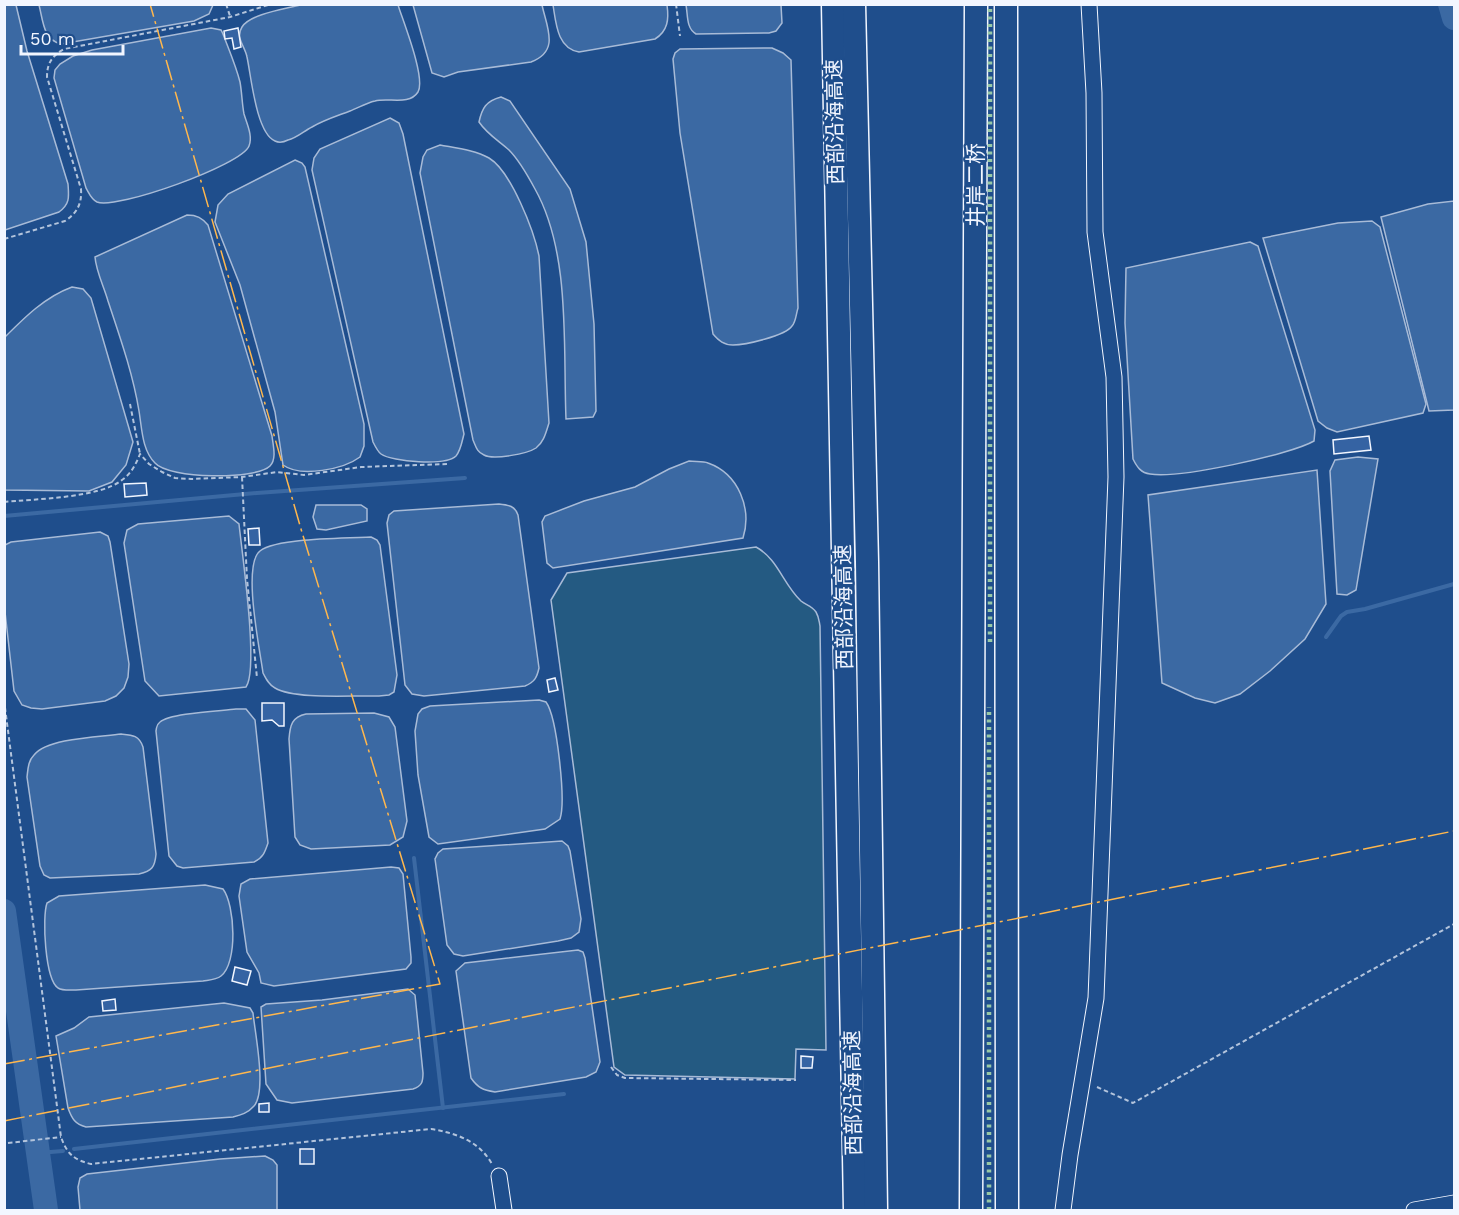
<svg xmlns="http://www.w3.org/2000/svg" width="1459" height="1215" font-family="'Work Sans','Noto Sans SC',sans-serif">
<style>
.green{fill:#245a82;stroke:#a8bbd7;stroke-width:1.5}
.water{fill:#3b69a3;stroke:#a8bbd7;stroke-width:1.5}
.lines{fill:none;stroke-linecap:round;stroke-linejoin:round}
.stream{stroke:#3b69a3;stroke-width:4}
.river{stroke:#3b69a3;stroke-width:24}
.building{fill:#3563a3;stroke:#f2f6ff;stroke-width:1.5}
.minor-casing{stroke:#f2f6ff;stroke-width:17}
.highway-casing{stroke:#f2f6ff;stroke-width:25}
.path{stroke:#b3c4dc;stroke-width:2;stroke-dasharray:4.5 3;stroke-linecap:butt}
.minor{stroke:#1f4e8c;stroke-width:15}
.highway{stroke:#1f4e8c;stroke-width:22}
.hedge{stroke:#97c8a6;stroke-width:4.5;stroke-dasharray:3 4.5;stroke-linecap:butt}
.power{stroke:#ffb74d;stroke-width:1.5;stroke-dasharray:21 4.5 3 4.5;stroke-linecap:butt}
.labels{text-anchor:middle;stroke-width:4.5;stroke-linejoin:round;paint-order:stroke}
.street-label{font-size:21px;fill:#f2f6ff;stroke:#1f4e8c}
</style>
<rect width="100%" height="100%" fill="#1f4e8c"/>
<path class="green" d="M756,547C778,559 783,584 801,601C806,605 812,606 816,612C819,617 819,621 820,626L826,1050L796,1049L795,1079L625,1075L614,1067L551,600L567,573Z"/>
<g class="water">
<path d="M5,4L16,5L27,51L68,184C69,197 70,204 59,212L5,230Z"/>
<path d="M39,5V4L213,5L209,14L194,21L61,44C43,40 43,20 39,5Z"/>
<path d="M300,5H398C403,21 426,78 418,92C409,106 388,97 375,101C366,103 358,108 350,111C337,116 324,120 312,127C304,131 297,138 288,140C284,142 279,143 275,141C256,133 251,75 247,57C245,46 235,38 242,27C250,14 285,9 300,5Z"/>
<path d="M413,5H542C547,28 560,51 531,62L458,72L444,77L432,73Z"/>
<path d="M553,5H667C669,19 668,31 655,39L579,52C557,48 556,23 553,5Z"/>
<path d="M686,5H781L782,23L776,31L769,33L696,34C686,28 688,15 686,5Z"/>
<path d="M211,28L221,30L223,34C229,50 236,66 240,82C242,93 242,104 244,114C247,124 253,136 249,146C242,165 116,210 97,202C91,199 89,193 86,188L54,78L55,70L60,64L73,56L92,50Z"/>
<path d="M772,48L783,53L791,60L798,308C796,314 796,322 792,326C785,336 745,345 733,345C724,345 719,341 713,334L680,133L673,59L675,53L680,49Z"/>
<path d="M501,97L510,101L570,189L586,242L594,324L596,411L593,417L566,419C563,347 571,253 535,189C528,176 519,160 509,150C499,141 487,134 479,122C482,108 486,101 501,97Z"/>
<path d="M390,118L399,123L403,134L464,434C462,441 461,450 456,456C446,466 392,462 381,454C378,452 375,446 373,442L312,170L314,158L320,149Z"/>
<path d="M440,145C456,148 475,150 489,158C511,171 534,231 539,256L549,423C546,432 544,442 536,448C527,454 493,460 484,455C477,452 476,447 473,440L420,173L423,157L427,150Z"/>
<path d="M295,160L302,163L305,167L364,424V446L360,457C344,469 301,478 283,465L275,412L240,285L215,222L218,205L228,194Z"/>
<polygon points="1454,201 1454,410 1429,411 1381,217 1428,204"/>
<path d="M187,215C197,215 202,218 208,225L272,436C273,445 277,459 270,466C256,480 169,479 155,463C142,450 142,429 139,411C133,374 120,337 108,301C104,287 96,271 95,257Z"/>
<polygon points="1372,221 1380,227 1426,404 1423,413 1337,432 1327,428 1318,421 1263,238 1338,223"/>
<path d="M1250,242L1258,246L1315,430L1314,441C1290,455 1177,479 1150,474C1141,473 1137,467 1133,459L1125,323L1126,268Z"/>
<path d="M72,287L83,289L91,298L133,442L126,465L112,482L89,491L5,490V337C25,317 45,297 72,287Z"/>
<polygon points="1358,457 1378,459 1356,590 1347,595 1337,594 1330,471 1335,460"/>
<path d="M689,461C695,462 703,461 708,463C739,474 752,509 743,538L553,568L547,563L542,522L545,516L584,501L635,487L669,469Z"/>
<polygon points="1317,470 1326,604 1305,639 1270,671 1240,694 1215,703 1195,698 1162,683 1148,495"/>
<path d="M499,504C509,505 515,506 518,515L539,668C537,677 535,682 525,686L424,696L412,694L405,685L387,523L389,515L394,511Z"/>
<polygon points="316,505 361,505 367,509 367,521 326,530 317,529 313,517"/>
<path d="M229,516L239,524C242,553 259,669 246,687L159,696L145,681L124,543L127,530L138,524Z"/>
<polygon points="100,532 108,536 110,542 129,664 128,677 124,688 116,696 105,701 42,709 31,708 22,705 14,691 5,612 5,545 11,542"/>
<path d="M371,537L377,540L380,545L397,675L394,692L389,695L379,696C353,695 296,700 275,688C269,685 266,679 263,673C260,650 242,565 260,551C276,538 347,538 371,537Z"/>
<path d="M539,700L546,702C557,717 566,801 560,819L545,829L438,844L429,837L418,775L415,731L418,714L422,709L430,706Z"/>
<path d="M236,709H246L255,720L268,843C265,852 263,858 254,862L183,868L177,866L169,856L156,731C157,726 156,725 160,722C170,713 220,711 236,709Z"/>
<path d="M374,713L389,717L395,727L407,821L403,837L390,845L311,849L300,845L295,837L289,739C290,725 292,717 306,714Z"/>
<path d="M121,734C132,735 139,735 143,747L156,854C155,867 152,871 139,874L50,878L44,875L40,866L27,777C28,769 28,761 34,755C48,738 99,737 121,734Z"/>
<polygon points="562,841 568,846 570,851 581,919 579,932 571,938 558,941 463,956 454,954 447,945 435,859 438,853 443,849"/>
<polygon points="391,867 399,868 403,874 411,957 411,963 406,969 274,986 261,983 259,973 247,952 239,896 241,884 250,879"/>
<path d="M205,885L223,889C235,905 238,963 221,976C216,980 209,980 203,981L76,990C70,990 63,991 58,988C45,979 42,917 47,903L59,896Z"/>
<path d="M578,950L583,952L585,958L600,1062L596,1072L586,1077L495,1092C483,1090 478,1088 471,1078L456,971L465,963Z"/>
<path d="M408,989L415,995L423,1073C423,1082 422,1086 413,1089L292,1103L277,1100L266,1084L261,1007L266,1004L322,1000Z"/>
<path d="M224,1003L250,1008L253,1013C255,1033 267,1091 254,1106C248,1113 241,1115 233,1117L86,1127C75,1124 72,1119 68,1108L56,1036L74,1028L89,1017Z"/>
<polygon points="265,1156 273,1160 277,1165 277,1210 80,1210 78,1187 80,1178 87,1174 220,1159"/>
</g>
<g class="lines">
<g class="stream">
<polyline points="4,516 257,493 465,478"/>
<polyline points="1326,637 1341,616 1347,612 1365,609 1454,584"/>
<polyline points="414,858 443,1108"/>
<polyline points="74,1149 564,1094"/>
<polyline points="38,1153 63,1151"/>
</g>
<g class="river">
<polyline points="1450,4 1454,18"/>
<polyline points="4,911 46,1210"/>
</g>
</g>
<g class="building">
<polygon points="238,28 241,47 234,49 232,38 225,39 224,31"/>
<polygon points="1369,436 1371,450 1334,454 1333,440"/>
<polygon points="146,483 147,495 125,497 124,484"/>
<polygon points="259,528 260,545 249,545 248,529"/>
<polygon points="555,678 558,690 549,692 547,680"/>
<polygon points="262,703 284,703 284,726 279,726 272,720 262,721"/>
<polygon points="235,967 251,971 247,985 232,981"/>
<polygon points="115,999 116,1010 103,1011 102,1001"/>
<polygon points="801,1056 813,1057 812,1068 801,1068"/>
<polygon points="269,1103 269,1112 259,1112 259,1104"/>
<rect x="300" y="1149" width="14" height="15"/>
</g>
<g class="lines">
<defs>
<g id="minor">
<polyline points="499,1176 504,1210"/>
<polyline points="1063,1210 1070,1155 1096,998 1116,477 1114,377 1095,232 1094,93 1089,4"/>
<polyline points="1414,1210 1454,1203"/>
</g>
<g id="highway">
<polyline points="833,4 855,1210"/>
<polyline points="854,4 867,562 876,1210"/>
<polyline points="1006,4 1007,1210"/>
<polyline points="971,1210 976,4"/>
</g>
</defs>
<use href="#minor" class="minor-casing"/>
<use href="#highway" class="highway-casing"/>
<g class="path">
<polyline points="226,4 230,16"/>
<polyline points="676,4 680,36"/>
<path d="M4,239L65,221C77,213 82,204 81,189L47,77C47,63 52,56 64,49L230,17L271,4"/>
<polyline points="130,404 140,454"/>
<polyline points="242,477 247,579 257,678"/>
<path d="M4,502C34,499 100,498 122,480C131,474 136,464 140,454L149,464L162,472L175,478L191,479L242,477L277,472L304,475L361,467L449,464"/>
<path d="M4,700L61,1137C67,1154 74,1160 91,1164L431,1129C456,1133 479,1141 492,1164"/>
<polyline points="611,1067 617,1075 625,1078 796,1080"/>
<polyline points="1097,1087 1133,1103 1454,924"/>
<polyline points="8,1143 61,1137"/>
</g>
<use href="#minor" class="minor"/>
<use href="#highway" class="highway"/>
<g class="hedge">
<polyline points="990,642 990,4"/>
<polyline points="989,1210 989,707"/>
</g>
<g class="power">
<polyline points="4,1064 440,984 301,529 150,4"/>
<polyline points="4,1121 1454,831"/>
</g>
</g>
<g class="labels">
<g class="street-label">
<text transform="translate(835 122) rotate(-91)" y="7">西部沿海高速</text>
<text transform="translate(976 185) rotate(-90)" y="7">井岸二桥</text>
<text transform="translate(844 607) rotate(-91)" y="7">西部沿海高速</text>
<text transform="translate(853 1093) rotate(-91)" y="7">西部沿海高速</text>
</g>
</g>
<rect width="1459" height="1215" fill="none" stroke="#f2f6ff" stroke-width="12"/>
<path d="M21 45v9h102v-9" fill="none" stroke="#f2f6ff" stroke-width="3"/>
<text x="30" y="45" font-size="18" fill="#f2f6ff" stroke="#1f4e8c" stroke-width="4.5" paint-order="stroke">50 m</text>
</svg>
